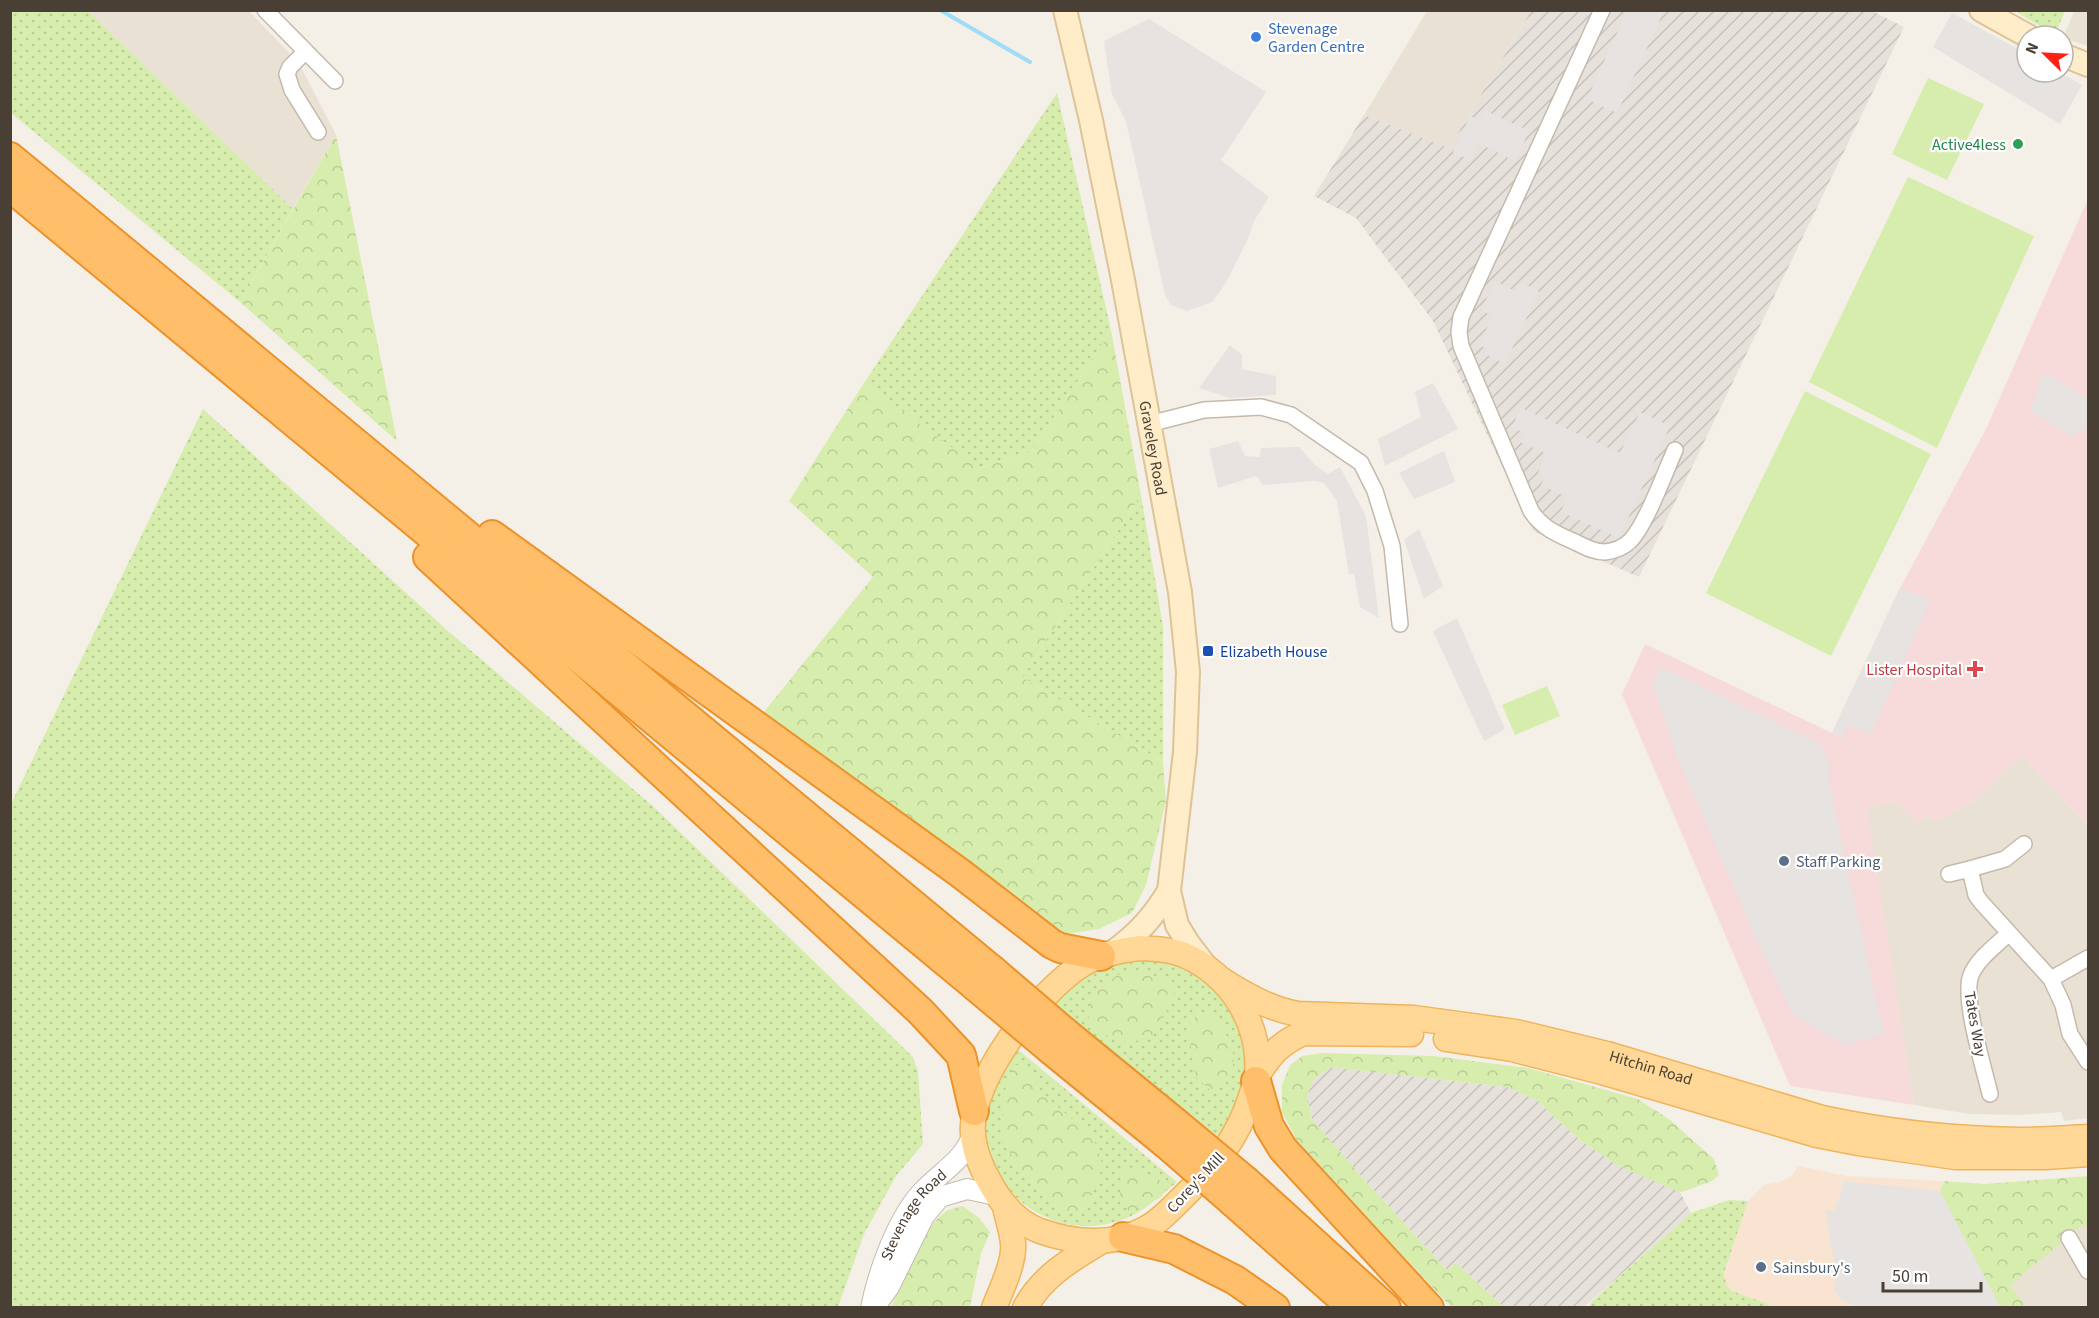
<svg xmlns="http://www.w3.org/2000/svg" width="2099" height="1318" font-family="'Source Sans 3',sans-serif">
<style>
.residential{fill:#eae1d5}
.commercial{fill:#f9e4d1}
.industrial{fill:url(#industrial-furrows)}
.medical{fill:#f7dbda}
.grass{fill:url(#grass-dots)}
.forest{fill:url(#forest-crowns)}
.pitch{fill:#d6edad}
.parking{fill:#e6e3e0}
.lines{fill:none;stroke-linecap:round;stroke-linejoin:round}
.stream{stroke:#9edcf7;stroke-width:4}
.minor-casing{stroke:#c5b9ac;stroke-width:18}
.tertiary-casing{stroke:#c5b9ac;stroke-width:22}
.secondary-casing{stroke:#ddc395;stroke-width:26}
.primary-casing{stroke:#efb45c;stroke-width:27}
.motorway-casing{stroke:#ec922b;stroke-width:32}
.minor{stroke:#fff;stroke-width:15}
.tertiary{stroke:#fff;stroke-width:20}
.secondary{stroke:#ffecc8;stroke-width:22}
.primary{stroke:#ffd797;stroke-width:24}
.motorway{stroke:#ffbe69;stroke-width:28}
.motorway-bridge-casing{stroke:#ec922b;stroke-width:32;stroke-linecap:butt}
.motorway-bridge{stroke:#ffbe69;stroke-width:28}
.shop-dot{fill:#3f7fe0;stroke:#fff;stroke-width:2}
.leisure-dot{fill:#2e9e5b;stroke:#fff;stroke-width:2}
.transit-dot{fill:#1a4fb4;stroke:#fff;stroke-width:2}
.health-dot{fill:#e0444e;stroke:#fff;stroke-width:2}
.service-dot{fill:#5c6f8a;stroke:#fff;stroke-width:2}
.labels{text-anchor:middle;stroke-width:4.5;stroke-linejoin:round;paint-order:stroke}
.shop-label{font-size:16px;fill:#366cbe;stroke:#fff;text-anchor:start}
.leisure-label{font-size:16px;fill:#27864d;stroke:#fff;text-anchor:end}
.street-label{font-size:16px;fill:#493f35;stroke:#fff}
.transit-label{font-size:16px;fill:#164399;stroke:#fff;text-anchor:start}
.health-label{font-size:16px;fill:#be3a42;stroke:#fff;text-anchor:end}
.service-label{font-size:16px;fill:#4e5e75;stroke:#fff;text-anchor:start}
</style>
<defs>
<pattern id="industrial-furrows" width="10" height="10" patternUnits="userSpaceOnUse" patternTransform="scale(1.5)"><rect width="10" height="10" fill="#e7e1dc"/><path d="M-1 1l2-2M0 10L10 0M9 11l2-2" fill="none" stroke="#c8c2bd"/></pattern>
<pattern id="grass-dots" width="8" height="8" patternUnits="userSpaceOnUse" patternTransform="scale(1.5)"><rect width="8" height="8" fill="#d6edad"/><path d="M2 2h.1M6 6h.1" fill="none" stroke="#b9cc95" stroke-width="1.8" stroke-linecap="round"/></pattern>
<pattern id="forest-crowns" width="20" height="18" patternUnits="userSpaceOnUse" patternTransform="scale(1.5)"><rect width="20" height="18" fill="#d6edad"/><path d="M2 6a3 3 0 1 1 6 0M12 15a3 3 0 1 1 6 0" fill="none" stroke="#b9cc95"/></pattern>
</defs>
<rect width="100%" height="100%" fill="#f5f0e7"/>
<g class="residential">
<polygon points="88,11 249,11 299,63 336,135 293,209"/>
<polygon points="1427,11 1531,11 1449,148 1364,115"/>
<polygon points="2074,11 2088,11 2088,46 2063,38"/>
<polygon points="2022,756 2088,825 2088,1118 2064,1121 2061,1112 2021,1115 1969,1114 1914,1105 1866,806 1896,802 1918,823 1926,816 1935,821 1976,799"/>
<polygon points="2082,1225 2088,1225 2088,1307 2026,1307 2009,1285"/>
</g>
<polygon class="commercial" points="1798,1166 1846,1176 1944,1181 1940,1191 2000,1307 1769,1307 1767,1304 1732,1291 1726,1284 1724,1274 1748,1201 1764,1185 1780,1182 1792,1176"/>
<g class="industrial">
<polygon points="1870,10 1904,27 1639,577 1533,531 1433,321 1356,218 1314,196 1364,115 1449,148 1531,11"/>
<polygon points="1330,1067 1508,1087 1540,1102 1551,1114 1580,1140 1617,1165 1680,1192 1691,1213 1584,1307 1504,1307 1456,1263 1447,1270 1359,1174 1312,1119 1307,1096 1313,1080"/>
</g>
<polygon class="medical" points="2088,199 2088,825 2022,756 1976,799 1935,821 1926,816 1918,823 1896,802 1867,806 1914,1105 1790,1086 1622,694 1645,644 1832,733 1900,588 1986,429"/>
<g class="grass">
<polygon points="10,11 88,11 293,209 240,302 11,113"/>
<polygon points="2043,11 2065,11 2055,35 2015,11"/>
<polygon points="1057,93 1111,330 1031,452 979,468 864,383"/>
<polygon points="203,409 447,630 655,808 913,1057 918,1072 923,1144 896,1176 864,1234 838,1307 11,1307 11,804"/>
<polygon points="1141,495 1163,627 1163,762 1022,677"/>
<path d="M1150,958C1159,960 1169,961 1177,965C1224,982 1255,1035 1244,1085C1239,1105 1226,1126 1213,1141L1049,1005L1073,983L1109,963Z"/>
<path d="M1014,1046L1177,1182C1157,1199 1138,1217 1112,1223C1042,1241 974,1179 984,1108C986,1096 1007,1060 1014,1046Z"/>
<polygon points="1729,1200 1748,1201 1724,1273 1726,1284 1732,1291 1768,1304 1769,1307 1589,1308 1591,1302 1691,1213"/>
</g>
<g class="forest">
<polygon points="336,135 397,441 240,302"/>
<polygon points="1111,330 1141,495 1022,677 1163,762 1166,801 1146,885 1132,913 1099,929 1066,934 763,713 873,577 789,501 864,383 980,468 1031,452"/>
<path d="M1126,971L1162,977L1176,983L1172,1002L1152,1037L1128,1043L1092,1030C1091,1025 1089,1019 1088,1015C1088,993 1109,979 1126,971Z"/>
<path d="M1210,1012C1223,1027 1236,1045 1233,1066C1232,1072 1228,1079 1225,1085L1210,1090L1195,1076L1188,1025L1199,1013Z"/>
<polygon points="1322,1053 1433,1056 1528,1068 1638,1099 1670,1120 1714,1159 1719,1175 1712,1181 1685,1191 1680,1192 1663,1185 1617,1165 1580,1140 1551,1114 1540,1102 1508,1087 1330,1067 1313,1080 1307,1096 1312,1119 1359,1174 1447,1270 1456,1263 1504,1307 1451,1307 1298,1143 1282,1112 1282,1085 1290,1065 1302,1056"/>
<polygon points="1024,1062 1043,1094 1093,1137 1103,1166 1093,1192 1083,1213 1066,1211 1051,1202 1024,1173 1002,1142 1002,1098 1014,1066"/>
<polygon points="1123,1166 1139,1169 1163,1182 1162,1197 1130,1212 1119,1201"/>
<polygon points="2088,1176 2088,1225 2082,1225 2010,1285 2026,1307 2000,1307 1940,1191 1944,1181 1984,1184"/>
<path d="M963,1206L979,1218L990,1232L981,1253L970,1307L891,1308C902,1283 925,1220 949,1210C953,1208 958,1207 963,1206Z"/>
</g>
<g class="pitch">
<polygon points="1928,78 1984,104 1947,180 1892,154"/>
<polygon points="1908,177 2034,236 1937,448 1809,382"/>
<polygon points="1805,391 1931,454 1831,656 1706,593"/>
<polygon points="1547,686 1560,716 1515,735 1502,705"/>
</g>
<g class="parking">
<polygon points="1627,11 1664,11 1617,113 1587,99"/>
<polygon points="1952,13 2027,54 2027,72 2059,72 2082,85 2060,124 1933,47"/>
<polygon points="1149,19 1266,92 1221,160 1269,197 1254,221 1247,241 1226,283 1212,302 1187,311 1171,305 1165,295 1126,121 1112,94 1104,41"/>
<polygon points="1484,110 1529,131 1515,161 1480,144 1472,161 1453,152 1470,116 1479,120"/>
<polygon points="1495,281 1515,291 1520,282 1539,291 1505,364 1485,354 1487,349 1479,345 1492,316 1481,310"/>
<polygon points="1230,345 1242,355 1242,369 1276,376 1276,395 1230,398 1199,388"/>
<polygon points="2043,374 2052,377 2088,399 2088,426 2073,437 2030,411"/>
<polygon points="1433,383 1458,429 1385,466 1378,439 1421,417 1415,392"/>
<polygon points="1521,408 1620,453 1640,412 1670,426 1619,538 1561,512 1567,497 1541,485 1545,477 1538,473 1547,454 1520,442 1524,433 1512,427"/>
<polygon points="1238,441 1245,456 1260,457 1261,448 1299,447 1315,465 1328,474 1340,467 1366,516 1379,618 1360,607 1354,574 1349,574 1337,501 1324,483 1314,481 1263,485 1256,476 1218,488 1209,449"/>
<polygon points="1444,451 1455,482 1414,499 1399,473"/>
<polygon points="1419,529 1443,586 1424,599 1404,540"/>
<polygon points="1900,588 1930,600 1871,734 1848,725 1842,739 1832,733"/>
<polygon points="1457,618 1505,729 1484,741 1433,631"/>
<polygon points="1661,667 1820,744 1828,759 1829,783 1883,1034 1844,1045 1792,1013 1756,938 1678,759 1653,683"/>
<polygon points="1843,1181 1940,1191 2000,1307 1861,1308 1843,1301 1834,1291 1837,1277 1825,1210 1834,1211 1841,1193"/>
</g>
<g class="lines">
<polyline class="stream" points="940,10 1030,62"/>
<defs>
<g id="minor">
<polyline points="265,10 335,81"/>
<path d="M1602,10L1461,317L1459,332L1461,346L1531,511C1542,528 1557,534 1575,542C1585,547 1594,552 1605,552C1614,551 1624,547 1630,541C1646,525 1665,472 1675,450"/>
<polyline points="305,52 290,67 287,74 292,90 318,132"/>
<polyline points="1149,424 1204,410 1261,407 1291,415 1361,463 1375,491 1392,546 1400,624"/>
<polyline points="1970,869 2005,859 2024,844"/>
<polyline points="1949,874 1970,869 1976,895 1981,902 2051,979 2063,1005 2070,1034 2088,1062"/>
<polyline points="2051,979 2088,958"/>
<path d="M1990,1094C1984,1068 1962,998 1971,975C1978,958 1997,945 2009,933"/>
<polyline points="2069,1238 2088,1271"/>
</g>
<g id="tertiary">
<path id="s1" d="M871,1308C878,1272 897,1220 921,1193C940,1172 964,1161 973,1134"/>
<polyline points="874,1308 889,1287 924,1216 940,1197 967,1189 996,1195"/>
</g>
<g id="secondary">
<path id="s2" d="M1065,10L1091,120L1123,280L1180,592L1188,672L1185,752L1169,891L1177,925L1188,943L1207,968"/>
<polyline points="1981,10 2028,36"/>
<polyline points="2063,55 2088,65"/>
<path d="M1113,952C1138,934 1153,917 1169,891"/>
</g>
<g id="primary">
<path d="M1139,948C1154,949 1169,949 1184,955C1231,975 1261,1024 1257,1074C1257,1082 1253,1089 1251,1096C1238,1139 1212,1169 1180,1200C1170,1210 1159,1222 1145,1229C1112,1246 1074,1243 1040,1231C1016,1222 1000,1202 989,1181C981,1167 974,1151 973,1134C968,1081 1039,991 1083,964C1100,954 1119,951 1139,948Z"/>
<path id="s3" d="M1219,978C1244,994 1269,1009 1298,1014L1414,1018L1516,1032L1607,1054L1822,1118C1887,1132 1953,1139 2019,1140C2042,1140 2066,1138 2088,1137"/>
<polyline points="1446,1039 1512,1049 1602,1072 1817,1135 1858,1143 1955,1157 2046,1157 2088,1154"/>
<path d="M1257,1076C1271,1054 1279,1044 1303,1033L1411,1034"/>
<path d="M994,1308C1001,1290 1015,1262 1013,1243C1012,1231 1007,1218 1005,1206"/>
<path d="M1025,1308C1042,1276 1072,1259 1102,1241"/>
</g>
<g id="motorway">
<polyline points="10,157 991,969"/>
<polyline points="10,187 975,986"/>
<polyline points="492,535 960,873 1052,944 1060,948 1101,956"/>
<polyline points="428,557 920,1011 961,1055 974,1111"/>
<polyline points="1067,1034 1176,1123"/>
<polyline points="1050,1049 1165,1143"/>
<polyline points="1256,1081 1269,1126 1283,1149 1429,1308"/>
<polyline points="1247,1182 1386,1308"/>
<polyline points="1233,1202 1353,1308"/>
<polyline points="1123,1237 1174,1249 1235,1280 1275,1308"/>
</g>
</defs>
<use href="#minor" class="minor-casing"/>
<use href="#tertiary" class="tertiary-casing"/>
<use href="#secondary" class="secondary-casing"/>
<use href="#primary" class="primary-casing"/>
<use href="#motorway" class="motorway-casing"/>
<use href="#minor" class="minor"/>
<use href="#tertiary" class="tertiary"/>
<use href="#secondary" class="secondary"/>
<use href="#primary" class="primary"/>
<use href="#motorway" class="motorway"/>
<defs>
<g id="motorway-bridge">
<polyline points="991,969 1067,1034"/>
<polyline points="975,986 1050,1049"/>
<polyline points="1176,1123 1247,1182"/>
<polyline points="1165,1143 1233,1202"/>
</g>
</defs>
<use href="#motorway-bridge" class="motorway-bridge-casing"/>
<use href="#motorway-bridge" class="motorway-bridge"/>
</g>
<circle class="shop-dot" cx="1256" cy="37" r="6"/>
<circle class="leisure-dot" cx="2018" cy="144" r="6"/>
<rect class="transit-dot" x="1202" y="645" width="12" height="12" rx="3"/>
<path class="health-dot" d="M1972 660h6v6h6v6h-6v6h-6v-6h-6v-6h6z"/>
<g class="service-dot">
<circle cx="1784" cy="861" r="6"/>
<circle cx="1761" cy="1267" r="6"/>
</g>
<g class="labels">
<g class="shop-label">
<text x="1268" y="34">Stevenage<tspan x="1268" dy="18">Garden Centre</tspan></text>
</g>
<g class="leisure-label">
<text x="2006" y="150">Active4less</text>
</g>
<g class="street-label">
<text dy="6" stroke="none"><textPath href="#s2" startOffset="447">Graveley Road</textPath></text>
<text transform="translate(1976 1024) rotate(80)" y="6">Tates Way</text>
<text dy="6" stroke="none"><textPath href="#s3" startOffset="446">Hitchin Road</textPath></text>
<text transform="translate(1195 1182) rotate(-47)" y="6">Corey's Mill</text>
<text dy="6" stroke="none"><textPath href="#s1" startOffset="104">Stevenage Road</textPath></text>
</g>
<g class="transit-label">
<text x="1220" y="657">Elizabeth House</text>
</g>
<g class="health-label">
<text x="1962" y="675">Lister Hospital</text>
</g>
<g class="service-label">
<text x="1796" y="867">Staff Parking</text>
<text x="1773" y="1273">Sainsbury's</text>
</g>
</g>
<rect width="2099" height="1318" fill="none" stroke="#493f35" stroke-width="24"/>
<g transform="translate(2045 54) rotate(294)"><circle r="28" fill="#ffffff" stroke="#b6b2ae" stroke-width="1.5"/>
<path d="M0-4.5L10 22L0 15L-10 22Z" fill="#ff2115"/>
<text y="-9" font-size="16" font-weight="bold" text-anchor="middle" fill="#493f35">N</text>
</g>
<path d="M1883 1282v9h98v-9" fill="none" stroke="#493f35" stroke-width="3"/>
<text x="1892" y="1282" font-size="18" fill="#493f35" stroke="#ffffff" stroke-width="4.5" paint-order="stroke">50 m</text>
</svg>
